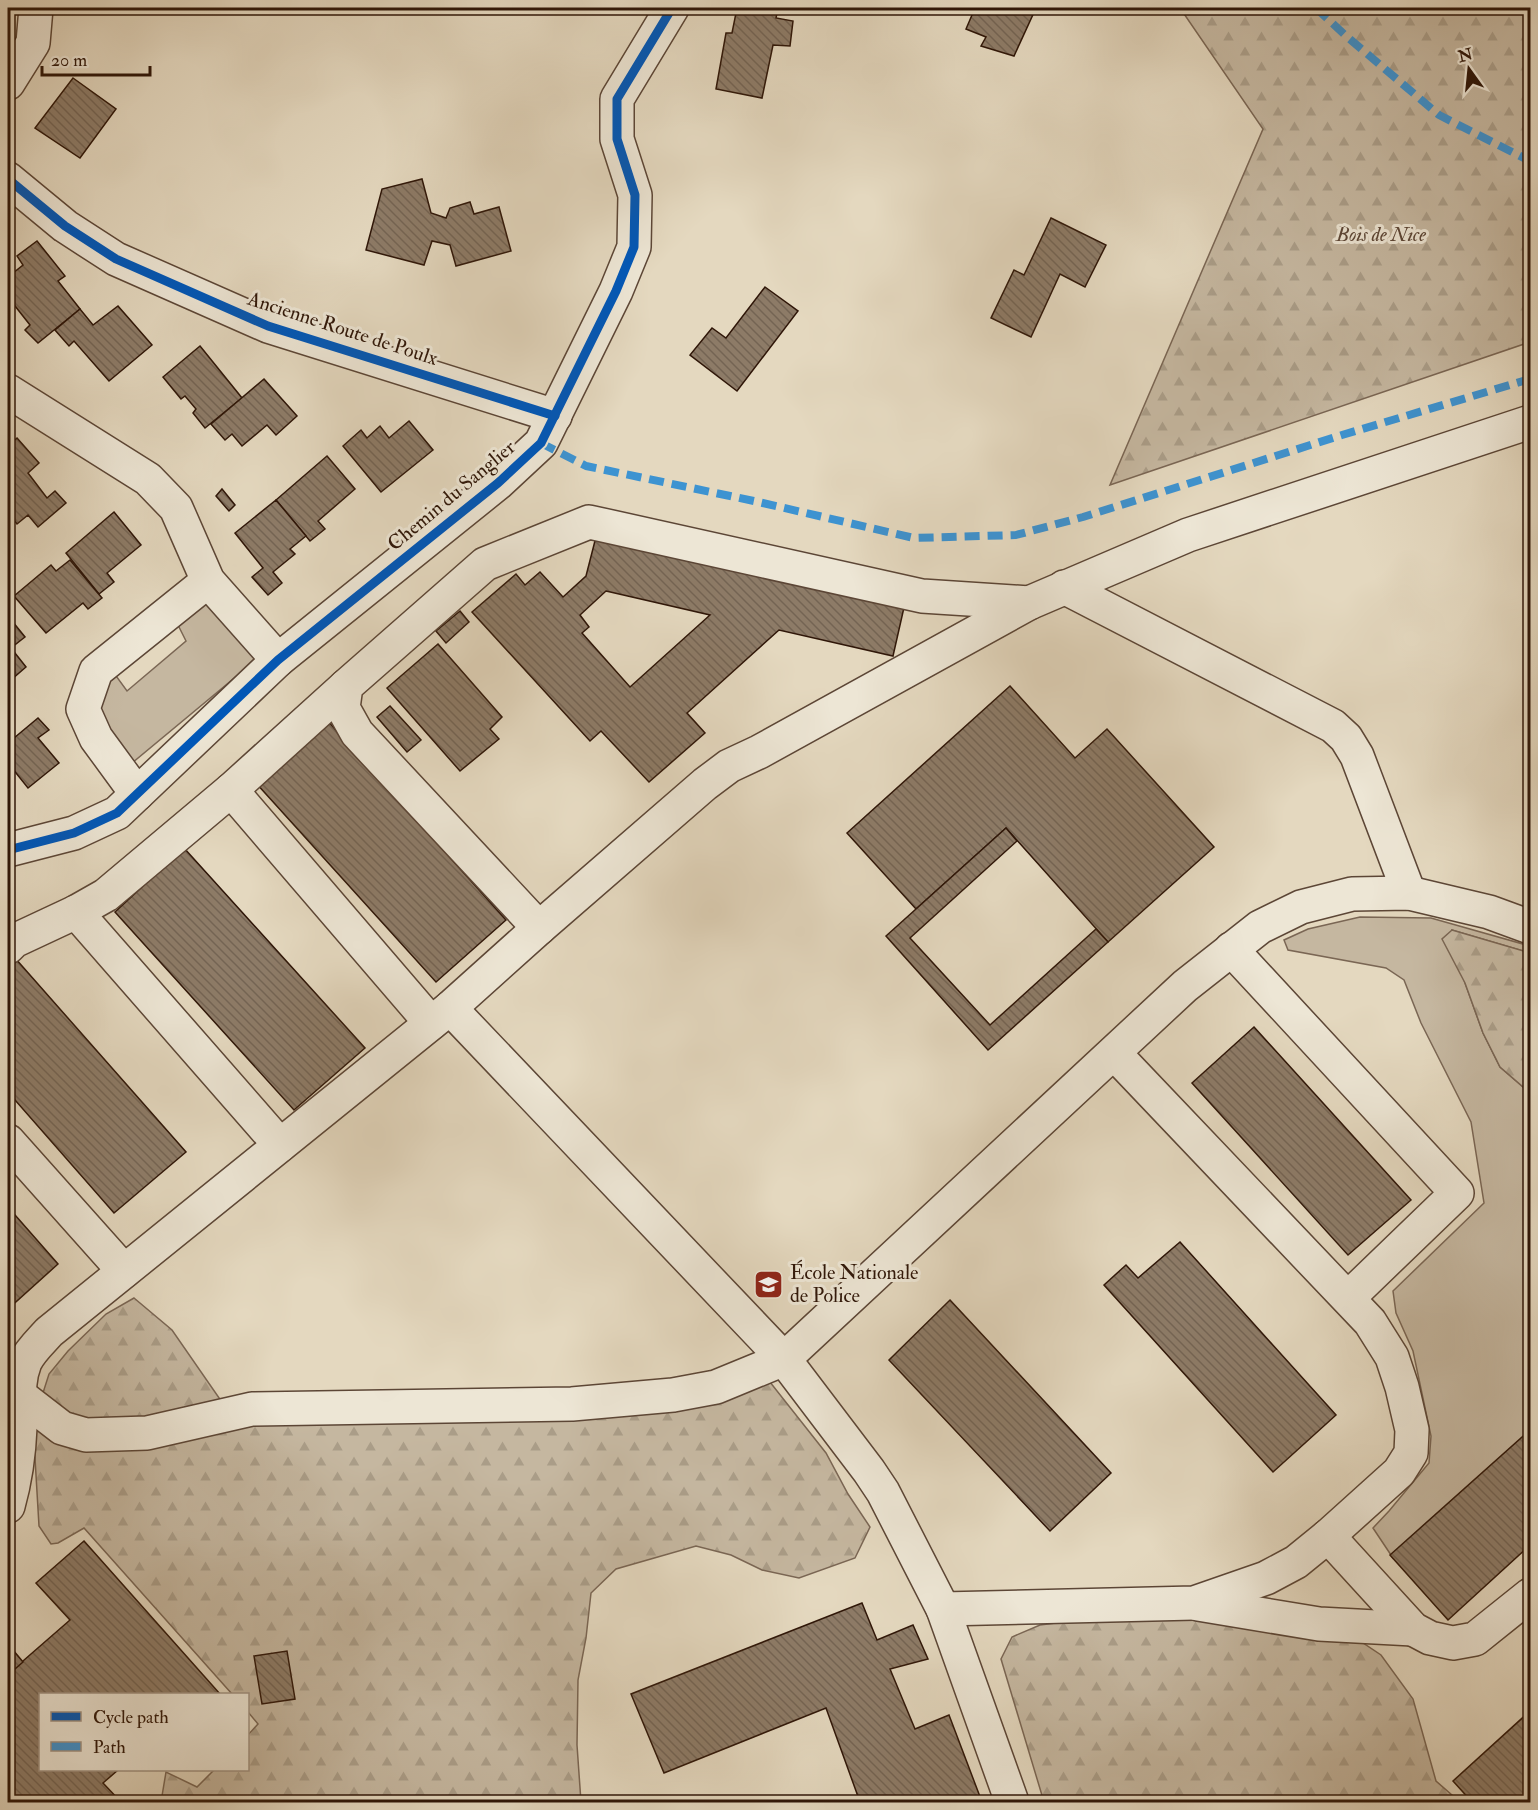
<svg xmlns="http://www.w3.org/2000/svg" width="1538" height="1810" font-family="'IM FELL Double Pica',serif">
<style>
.grass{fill:#c5b7a0;stroke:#7a6654;stroke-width:1.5}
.forest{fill:url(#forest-firs);stroke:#7a6654;stroke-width:1.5}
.building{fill:url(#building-back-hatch);stroke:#2f1608;stroke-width:1.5;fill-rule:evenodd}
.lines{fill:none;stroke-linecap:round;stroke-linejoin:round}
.minor-casing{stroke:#5c4636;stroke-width:36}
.minor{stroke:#ede6d5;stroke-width:33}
.quiet{stroke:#3d93d1;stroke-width:8;stroke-dasharray:15 8;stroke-linecap:butt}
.cycleway-casing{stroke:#ede6d5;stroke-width:13}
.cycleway{stroke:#0057b8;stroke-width:9}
.labels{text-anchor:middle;stroke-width:6;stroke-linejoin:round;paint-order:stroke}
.park-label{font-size:20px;font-style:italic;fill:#5c4636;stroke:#ede6d5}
.street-label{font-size:20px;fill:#2f1608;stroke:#ede6d5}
.poi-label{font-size:20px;fill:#2f1608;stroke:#ede6d5;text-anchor:start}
</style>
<defs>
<pattern id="forest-firs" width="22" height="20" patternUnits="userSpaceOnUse" patternTransform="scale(1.5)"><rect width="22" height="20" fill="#c5b7a0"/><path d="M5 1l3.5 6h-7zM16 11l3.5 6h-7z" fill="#aa9d88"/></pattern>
<pattern id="building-back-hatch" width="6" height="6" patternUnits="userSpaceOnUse" patternTransform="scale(1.5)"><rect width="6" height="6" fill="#8d7b67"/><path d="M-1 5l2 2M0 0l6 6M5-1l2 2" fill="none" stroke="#746453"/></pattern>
</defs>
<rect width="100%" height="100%" fill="#e4d8bf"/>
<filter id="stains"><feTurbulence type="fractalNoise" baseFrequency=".00333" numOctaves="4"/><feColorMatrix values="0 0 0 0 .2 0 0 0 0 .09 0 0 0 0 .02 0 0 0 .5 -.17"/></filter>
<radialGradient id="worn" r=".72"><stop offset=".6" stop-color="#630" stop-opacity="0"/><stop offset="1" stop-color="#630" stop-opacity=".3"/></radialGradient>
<g class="grass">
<polygon points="204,598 256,660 132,763 106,736 100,712 105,688 114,673 127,691 186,641 175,619"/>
<polygon points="1360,917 1431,918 1530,946 1530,953 1452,930 1465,983 1483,1033 1500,1067 1530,1093 1530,1431 1393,1558 1373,1528 1389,1511 1429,1463 1431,1436 1413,1351 1396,1313 1393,1291 1484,1203 1471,1122 1421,1023 1404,980 1386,968 1288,950 1284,940 1308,929"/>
</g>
<g class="forest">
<polygon points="1180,8 1530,8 1530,342 1110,485 1263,129"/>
<polygon points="1452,930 1530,953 1530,1093 1500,1067 1483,1033 1465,983 1442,939"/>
<polygon points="134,1298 172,1330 235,1421 766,1377 826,1453 848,1494 870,1527 855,1558 799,1578 762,1570 731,1555 696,1546 616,1569 591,1593 586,1638 578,1680 577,1745 581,1802 161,1802 166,1772 197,1787 214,1770 248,1770 248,1735 258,1724 248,1712 248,1694 232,1694 84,1528 58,1543 51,1544 39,1526 33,1424 49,1374 68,1351 106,1314"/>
<polygon points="1103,1617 1241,1617 1360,1641 1381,1655 1413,1699 1436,1781 1460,1802 1044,1802 1001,1659 1012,1637 1040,1625"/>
</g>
<g class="building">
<polygon points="737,8 778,8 776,18 793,21 790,46 773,45 762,98 716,89 726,33 732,33"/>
<polygon points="975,8 1036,8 1014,56 981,46 986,37 966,29"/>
<polygon points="73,78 116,109 80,158 35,128"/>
<polygon points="422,179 431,213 446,218 450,208 470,202 474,214 499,207 511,251 456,266 450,245 432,241 424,265 366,250 382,189"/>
<polygon points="1051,218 1106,245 1085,287 1060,274 1031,337 991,318 1014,270 1024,275"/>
<polygon points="37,241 65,276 58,281 80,309 38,343 25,330 30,325 15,306 10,311 8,308 8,277 23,265 17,256"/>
<polygon points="765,287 798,311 737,391 690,355 712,328 726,338"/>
<polygon points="118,306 152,345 109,381 74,341 69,346 55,330 80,309 93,325"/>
<polygon points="200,346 242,398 205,428 193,413 196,409 185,396 181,399 163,377"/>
<polygon points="264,379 297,416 276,435 267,425 242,446 232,434 225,440 211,424"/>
<polygon points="409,421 433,450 381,492 343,446 361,430 367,438 380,426 389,438"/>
<polygon points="17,438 39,463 28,473 47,498 55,491 66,503 38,527 28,515 17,524 8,512 8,446"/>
<polygon points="327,456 355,489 318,521 325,529 310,541 276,500"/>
<polygon points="222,489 235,505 229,511 216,496"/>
<polygon points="276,500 306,536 290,549 295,554 273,572 282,583 268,595 252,577 263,568 235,533"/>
<polygon points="114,512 141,545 107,573 114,582 99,594 66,553"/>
<path d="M597,533L905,603L893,656L779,630L687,713L705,733L649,782L601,731L590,741L472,612L516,574L525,585L540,572L563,597L586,576ZM606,591L710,615L630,687L582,633L589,627L580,615Z"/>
<polygon points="70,560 102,598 88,609 83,603 46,633 14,596 51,565 56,571"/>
<polygon points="460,611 469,622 446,643 436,631"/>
<polygon points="8,616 25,637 11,648 26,667 11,680 14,686 8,691"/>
<polygon points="438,644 502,717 490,729 499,739 460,771 387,688"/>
<polygon points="1010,686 1075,758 1107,729 1214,847 1108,942 1006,828 916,909 847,833"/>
<polygon points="390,706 421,740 407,752 377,717"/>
<polygon points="38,718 49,730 38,738 59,763 28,788 8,763 8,743"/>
<polygon points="326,719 506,920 436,982 256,783"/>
<polygon points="1006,828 1017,841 910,938 990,1025 1096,929 1108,942 988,1050 886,936"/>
<polygon points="184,848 365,1048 294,1110 115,912"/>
<polygon points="15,958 186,1152 114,1213 8,1092 8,964"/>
<polygon points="1254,1027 1411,1200 1348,1255 1192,1083"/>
<polygon points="8,1207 58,1264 8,1309"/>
<polygon points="1180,1242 1336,1415 1273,1472 1104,1285 1126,1265 1138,1278"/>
<polygon points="950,1300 1111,1473 1050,1531 889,1360"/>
<polygon points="1530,1430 1530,1545 1448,1620 1390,1555"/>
<polygon points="84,1541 220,1694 40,1694 40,1770 118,1770 103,1783 121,1802 8,1802 8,1674 70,1620 36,1583"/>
<polygon points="862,1603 877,1640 913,1625 928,1659 890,1669 915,1729 949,1715 982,1802 860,1802 826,1708 664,1773 631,1694"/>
<polygon points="8,1644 23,1662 8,1675"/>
<polygon points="287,1651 295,1699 262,1704 254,1656"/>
<polygon points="1530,1711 1530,1802 1472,1802 1453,1781"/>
</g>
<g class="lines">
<defs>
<g id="minor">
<polyline points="8,83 33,43 36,8"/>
<polyline points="8,179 65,226 116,259 268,326 555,416"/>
<polyline points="8,391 148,479 176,508 208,581 278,660"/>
<polyline points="1064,587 1333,726 1346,738 1357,756 1409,893"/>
<polyline points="346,686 231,790 431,1023"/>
<polyline points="137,794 96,738 83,709 96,671 208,581"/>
<polyline points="8,850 74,833 117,813 278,660 498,483 541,443 616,291 634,247 635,195 617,139 617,99 672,8"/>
<polyline points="76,912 280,1145"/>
<polyline points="539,928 357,733 343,708 346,686 485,564 589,522 922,596 1029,603"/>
<polyline points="8,947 14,941 76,912 106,895 231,790"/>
<polyline points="1231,949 1457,1193 1348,1298"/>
<polyline points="450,1008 784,1359 869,1471 883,1492 943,1609 1012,1802"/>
<polyline points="8,1141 124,1271"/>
<polyline points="10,1384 18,1394 62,1428 86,1435 147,1433 252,1409 572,1404 673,1395 716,1387 784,1359 1185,986 1260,927 1301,907 1352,894 1409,893 1489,912 1530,927"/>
<path d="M8,1506C15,1481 19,1453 20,1427C21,1403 16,1385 25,1362C30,1351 41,1341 49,1332L450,1008L539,928L705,784L729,766L759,752L1029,603L1188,535L1530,422"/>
<polyline points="1328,1536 1413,1629 1430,1638 1453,1643 1475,1639 1530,1595"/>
<polyline points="1198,1604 1319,1624 1413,1629"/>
<polyline points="943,1609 1194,1603 1266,1578 1296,1562 1328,1536 1399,1472 1411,1453 1412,1430 1402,1387 1392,1357 1370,1322 1114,1053"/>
</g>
</defs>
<use href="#minor" class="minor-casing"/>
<use href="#minor" class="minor"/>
<g class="quiet">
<polyline points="1316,8 1345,35 1439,115 1530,161"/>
<polyline points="541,443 586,466 754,501 914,538 1016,535 1083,517 1342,435 1530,379"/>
</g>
<defs>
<g id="cycleway">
<polyline points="8,179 65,226 116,259 268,326 555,416"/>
<polyline points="8,850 74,833 117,813 278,660 498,483 541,443 616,291 634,247 635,195 617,139 617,99 672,8"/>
</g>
</defs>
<use href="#cycleway" class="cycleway-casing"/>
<use href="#cycleway" class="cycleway"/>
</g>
<defs>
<symbol id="university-square" viewBox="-11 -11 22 22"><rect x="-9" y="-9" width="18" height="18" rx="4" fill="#8f2418" stroke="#ede6d5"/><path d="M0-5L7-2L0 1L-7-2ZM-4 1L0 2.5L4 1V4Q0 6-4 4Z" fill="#fff"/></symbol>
</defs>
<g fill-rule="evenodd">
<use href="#university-square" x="752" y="1268" width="33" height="33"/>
</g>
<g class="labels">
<g class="park-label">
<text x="1381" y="241">Bois de Nice</text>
</g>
<g class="street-label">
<text transform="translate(343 328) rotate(18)" y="7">Ancienne Route de Poulx</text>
<text transform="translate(451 495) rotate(-40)" y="7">Chemin du Sanglier</text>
</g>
<g class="poi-label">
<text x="790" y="1279">École Nationale<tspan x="790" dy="23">de Police</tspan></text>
</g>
</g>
<rect width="1538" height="1810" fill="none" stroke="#e4d8bf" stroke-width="30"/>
<rect x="9" y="9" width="1520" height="1792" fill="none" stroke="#2f1608" stroke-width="3"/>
<rect x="15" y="15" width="1508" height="1780" fill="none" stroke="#2f1608" stroke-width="1.5"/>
<rect x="39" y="1693" width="210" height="78" fill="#ede6d5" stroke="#a19383" stroke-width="1.5"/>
<rect x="51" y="1712" width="30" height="9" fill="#0057b8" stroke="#a19383" stroke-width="1.5"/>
<text x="93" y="1723" font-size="18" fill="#2f1608">Cycle path</text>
<rect x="51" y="1742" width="30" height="9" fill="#3d93d1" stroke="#a19383" stroke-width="1.5"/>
<text x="93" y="1753" font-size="18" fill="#2f1608">Path</text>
<g transform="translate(1469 69) rotate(345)" stroke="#ede6d5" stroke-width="4.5" paint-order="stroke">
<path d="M0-4.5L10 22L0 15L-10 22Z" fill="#2f1608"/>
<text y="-9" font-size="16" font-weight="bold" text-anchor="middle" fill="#2f1608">N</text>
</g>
<path d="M42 66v9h108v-9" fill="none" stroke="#2f1608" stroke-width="3"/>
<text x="51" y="66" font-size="18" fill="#2f1608" stroke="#ede6d5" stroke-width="4.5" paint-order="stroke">20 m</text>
<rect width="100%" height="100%" filter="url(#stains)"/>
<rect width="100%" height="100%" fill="url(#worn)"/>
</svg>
